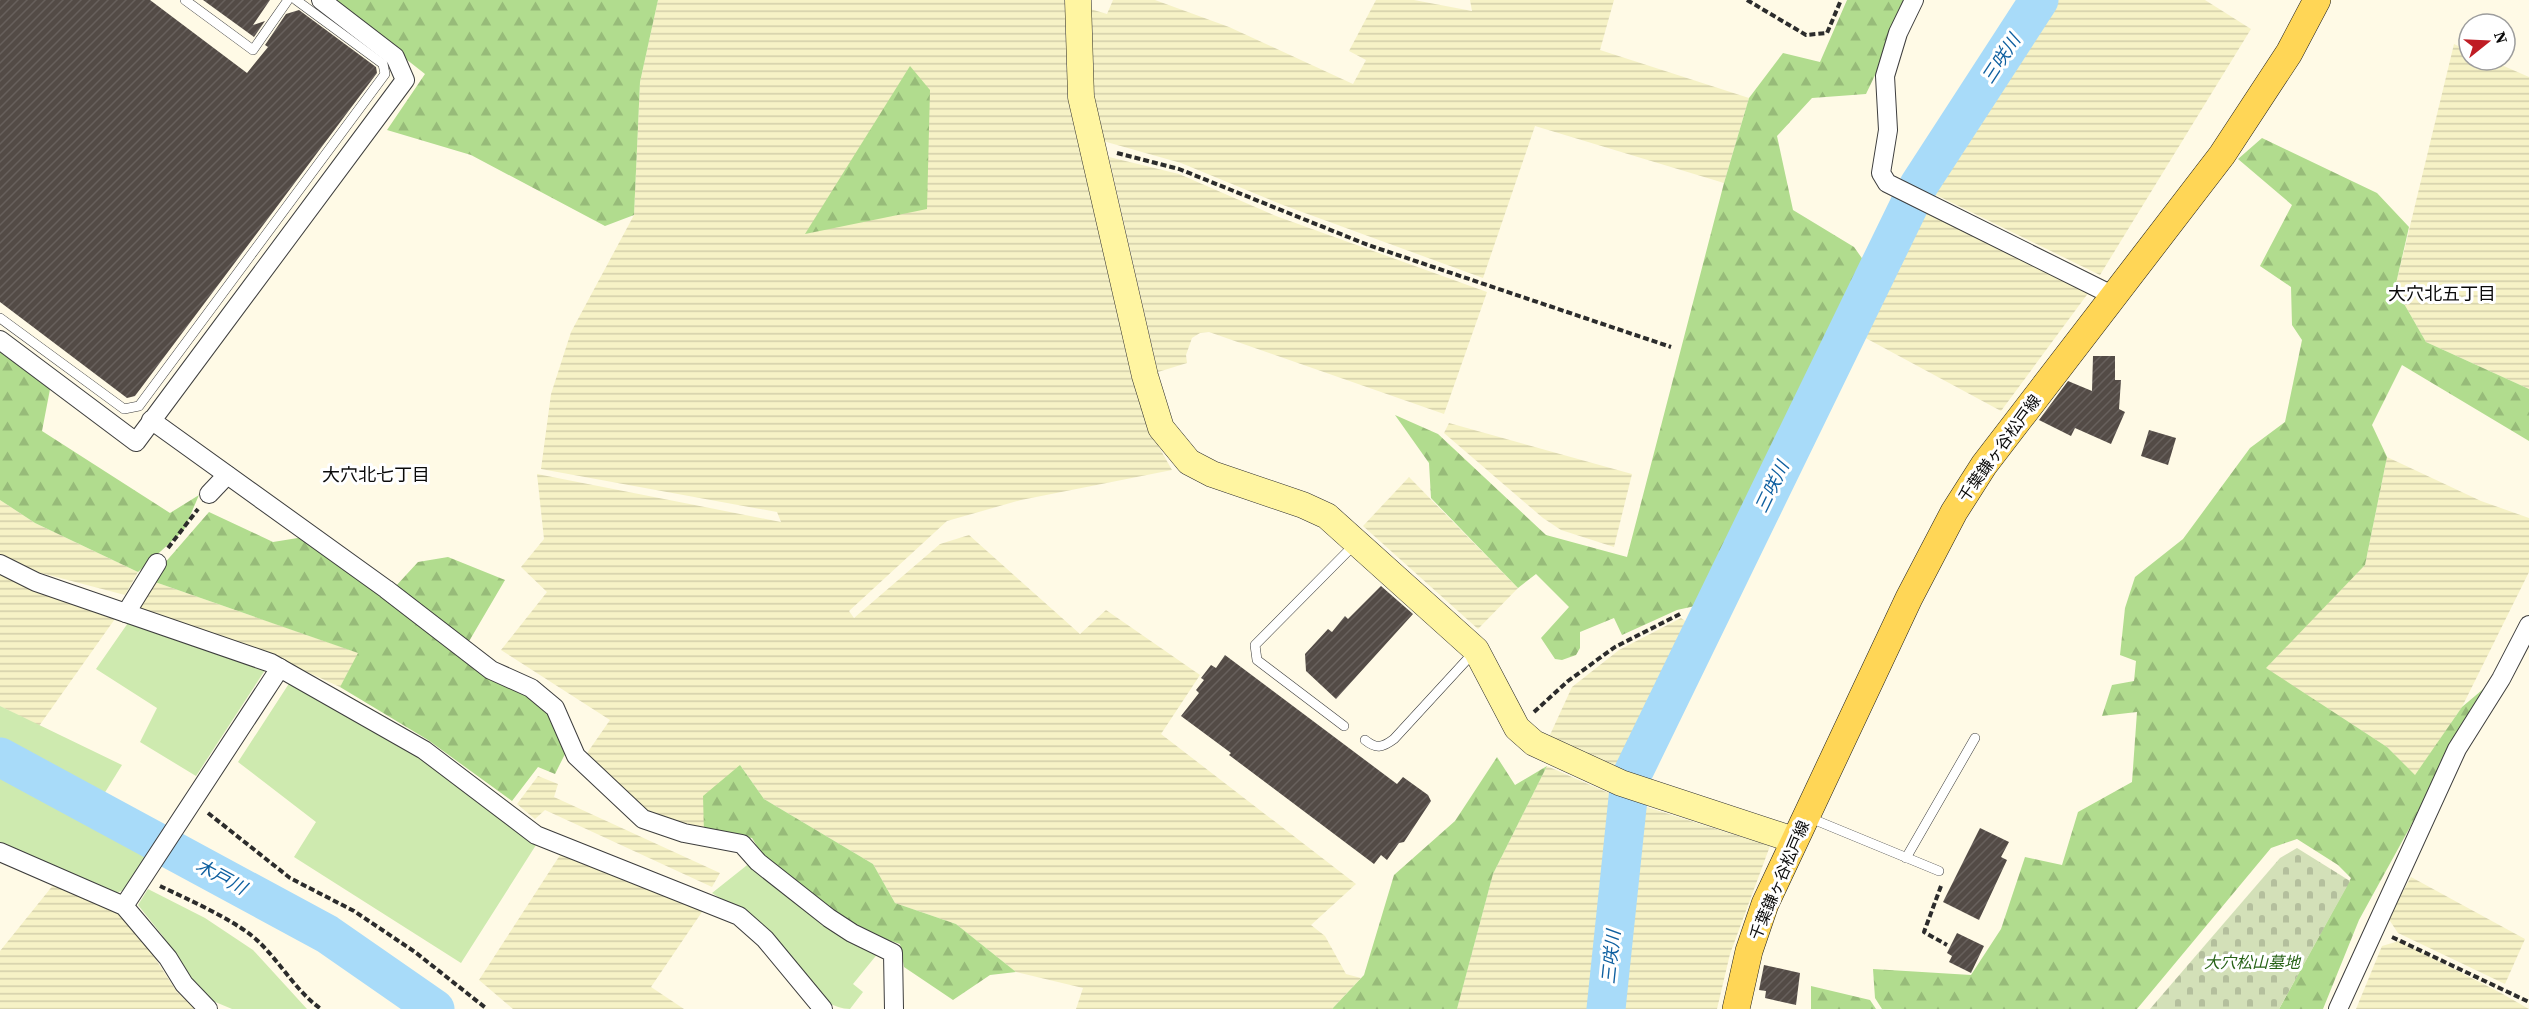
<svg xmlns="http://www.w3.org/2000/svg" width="2529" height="1009" font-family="'Source Serif 4','Noto Sans JP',serif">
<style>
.farmland{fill:url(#farmland-rules)}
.grass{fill:#ceeaaf}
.forest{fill:url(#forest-firs)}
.cemetery{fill:url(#cemetery-stones)}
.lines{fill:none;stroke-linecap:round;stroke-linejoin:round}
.river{stroke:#a8dbf9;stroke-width:39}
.building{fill:url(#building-hatch)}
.lane-casing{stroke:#3d3d3d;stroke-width:10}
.street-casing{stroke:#3d3d3d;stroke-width:20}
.secondary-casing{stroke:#2c2c2c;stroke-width:27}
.primary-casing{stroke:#1b1b1b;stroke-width:28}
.path{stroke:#2c2c2c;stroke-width:4;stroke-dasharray:6 3;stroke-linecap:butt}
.lane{stroke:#fff;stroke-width:9}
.street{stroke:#fff;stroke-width:18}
.secondary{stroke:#fff5a1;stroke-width:26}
.primary{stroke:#ffd656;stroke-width:27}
.labels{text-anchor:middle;stroke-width:6;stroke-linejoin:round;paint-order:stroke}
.street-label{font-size:16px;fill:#0a0a0a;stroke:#fff}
.park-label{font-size:16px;font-style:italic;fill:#286318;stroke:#fff}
.water-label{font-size:18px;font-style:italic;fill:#0f60a0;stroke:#fff}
.neighbourhood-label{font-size:18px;fill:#0a0a0a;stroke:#fff}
</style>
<defs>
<pattern id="farmland-rules" width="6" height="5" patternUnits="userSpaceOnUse" patternTransform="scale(1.5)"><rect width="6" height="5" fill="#f6f2c6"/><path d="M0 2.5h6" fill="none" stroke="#d2cea9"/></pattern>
<pattern id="forest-firs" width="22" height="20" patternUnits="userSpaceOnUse" patternTransform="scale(1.5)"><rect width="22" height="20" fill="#b1dc8e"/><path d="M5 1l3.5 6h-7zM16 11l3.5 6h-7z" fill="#97bb79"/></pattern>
<pattern id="cemetery-stones" width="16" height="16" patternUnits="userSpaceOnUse" patternTransform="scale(1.5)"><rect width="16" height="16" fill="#d3e0b8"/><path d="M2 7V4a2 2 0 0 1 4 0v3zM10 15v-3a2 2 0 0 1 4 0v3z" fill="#b4bf9d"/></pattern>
<pattern id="building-hatch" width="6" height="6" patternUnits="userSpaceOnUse" patternTransform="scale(1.5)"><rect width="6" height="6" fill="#534b46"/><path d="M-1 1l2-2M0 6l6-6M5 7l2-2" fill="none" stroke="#67605c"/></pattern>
</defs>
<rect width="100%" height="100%" fill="#fffae6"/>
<g class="farmland">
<polygon points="658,0 1068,0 1151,433 1172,470 1021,500 947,521 849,611 854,618 940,544 969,535 1080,634 1106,610 1200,675 1161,734 1356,884 1311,925 1325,936 1346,974 1361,978 1332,1009 1076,1009 1083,988 1016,972 956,924 895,903 873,864 764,799 740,765 704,833 647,815 585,756 610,720 501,650 547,592 521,567 544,539 537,474 781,522 777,512 541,469 551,394 571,332 634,215 640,82"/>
<polygon points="1113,0 1155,0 1229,27 1353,84 1366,60 1349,51 1376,0 1414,0 1472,11 1470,0 1614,0 1600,50 1749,98 1724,183 1535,126 1483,278 1283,205 1181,163 1103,141 1092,96 1087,8 1107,14"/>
<polygon points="2053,0 2205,0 2251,29 2100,275 1930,192"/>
<polygon points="2454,44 2469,51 2469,60 2490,60 2529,77 2529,389 2426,342 2395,288"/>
<polygon points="1109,157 1179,174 1276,216 1487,292 1444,414 1209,332 1200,333 1192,338 1186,355 1187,363 1158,372"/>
<polygon points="1920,210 2089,292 2001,411 1860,335"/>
<polygon points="1449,423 1632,474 1614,547 1561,530 1543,518 1444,433"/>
<polygon points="2387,457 2481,501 2529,518 2529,572 2462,707 2415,776 2387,747 2265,668 2365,565"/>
<polygon points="1409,477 1518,588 1478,629 1363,526"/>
<polygon points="0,500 35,523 138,572 125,595 41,573 0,557"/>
<polygon points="0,572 32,590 117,616 39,726 0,706"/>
<polygon points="155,582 359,653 340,687 296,667 137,609"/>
<polygon points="1681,618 1695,628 1622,770 1549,737 1572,687 1619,650"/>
<polygon points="1547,766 1620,798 1596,1009 1457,1009 1493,874"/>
<polygon points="538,776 558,784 554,797 720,873 712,887 545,810 535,819 517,804"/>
<polygon points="1634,803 1770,846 1730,954 1717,1009 1615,1009"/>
<polygon points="562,852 704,909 651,987 684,1009 513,1009 479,980"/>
<polygon points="2411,877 2525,939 2505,984 2398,933 2388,918"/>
<polygon points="54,884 120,915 147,946 177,992 197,1009 0,1009 0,951"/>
<polygon points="2399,941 2501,993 2529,1009 2356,1009 2382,946"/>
</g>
<g class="grass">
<polygon points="130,620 267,667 196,776 140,742 157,708 96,669"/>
<polygon points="290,682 420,756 536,845 461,963 294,857 316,822 238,762"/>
<polygon points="0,706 122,765 99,802 0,749"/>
<polygon points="0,764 154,846 124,890 114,894 0,845"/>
<path d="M751,862L879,952L853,984L863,992L850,1009C811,1009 772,937 744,913C734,905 722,900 712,893Z"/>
<polygon points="148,889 205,918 253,950 307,1009 232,1009 213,1001 191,980 162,935 138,905"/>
</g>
<g class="forest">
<polygon points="331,0 658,0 640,82 634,215 605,226 471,155 387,130 425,74"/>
<polygon points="1847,0 1911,0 1866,94 1812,98 1777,136 1793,210 1854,247 1871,271 1704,604 1677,610 1622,635 1614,618 1580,632 1580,648 1576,655 1562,660 1555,659 1541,638 1569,607 1536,574 1518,588 1431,498 1429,463 1395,415 1438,434 1546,535 1627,557 1724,183 1749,98 1783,53 1820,62"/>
<polygon points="910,66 930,90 927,209 805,234"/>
<polygon points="2262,138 2377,193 2409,227 2395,288 2426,342 2529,389 2529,441 2402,365 2372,425 2387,457 2365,565 2266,668 2387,747 2415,775 2462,707 2488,685 2359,920 2323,1009 2279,1009 2351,878 2338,865 2297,839 2271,848 2137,1009 1882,1009 1875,998 1873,969 1971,975 2001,929 2025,857 2062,865 2078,812 2132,782 2137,712 2102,716 2112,685 2134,681 2136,661 2120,655 2125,608 2135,577 2183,539 2250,448 2285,422 2302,340 2292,325 2291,287 2260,266 2292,205 2238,159"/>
<polygon points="0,346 51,384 42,431 170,513 199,495 184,530 138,572 35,523 0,500"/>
<polygon points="209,512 273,542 304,537 384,599 418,562 448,557 505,580 468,643 551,712 567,750 555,774 538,767 512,801 428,740 340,687 358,653 155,582 163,565"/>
<polygon points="1497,757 1515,785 1547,766 1493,874 1457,1009 1332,1009 1364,975 1394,875 1455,821"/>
<polygon points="740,765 764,799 873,864 895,903 956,924 1016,972 990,975 953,1000 904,967 900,944 851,928 765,859 752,838 704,833 703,796"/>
<polygon points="1811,986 1870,1000 1876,1009 1811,1009"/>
</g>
<polygon class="cemetery" points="2297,848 2350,881 2279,1009 2150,1009 2280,858"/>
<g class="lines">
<g class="river">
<polyline points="0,757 327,934 435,1009"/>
<polyline points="1606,1009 1630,779 1919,185 2039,0"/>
</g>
</g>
<g class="building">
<polygon points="0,0 150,0 247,73 268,47 265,45 286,14 299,10 376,67 377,73 135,396 127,398 0,302"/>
<polygon points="203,0 270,0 253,25 265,21 254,37"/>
<polygon points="2093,356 2115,356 2115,380 2121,380 2119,409 2125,412 2111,444 2075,428 2071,436 2039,420 2068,381 2092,391"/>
<polygon points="2149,430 2176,438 2168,465 2141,456"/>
<polygon points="1381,586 1413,614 1336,699 1306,671 1305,654 1328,629 1332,632 1345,616 1348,619"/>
<polygon points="1225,655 1397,784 1403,777 1428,795 1431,801 1404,842 1399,843 1387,860 1381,855 1374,864 1229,755 1231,753 1181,716 1199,693 1196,690 1204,680 1201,678 1211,665 1216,668"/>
<polygon points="1980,828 2009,842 2001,857 2007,860 1979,920 1943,902"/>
<polygon points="1957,933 1984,946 1971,973 1949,962 1952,956 1947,953"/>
<polygon points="1764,965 1800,973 1796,1005 1765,998 1766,991 1759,990"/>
</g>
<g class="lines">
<defs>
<g id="lane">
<polyline points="185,0 253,50 288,0"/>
<polyline points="0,318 124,409 139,406 385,74 383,64 296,0"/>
<polyline points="1344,726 1257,660 1255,645 1355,544"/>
<path d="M1365,740C1376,749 1382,748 1394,739L1474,652"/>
<polyline points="1815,820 1939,871"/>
<polyline points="1906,858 1975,738"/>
</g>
<g id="street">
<polyline points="1914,0 1898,33 1885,76 1888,130 1881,173 1887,183 2114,296"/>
<polyline points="0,340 136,442 405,80 395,57 321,0"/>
<polyline points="151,420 386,589 491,670 531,688 555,708 576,756 643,819 684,833 742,844 758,862 829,918 852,933 893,953 894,1009"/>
<polyline points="209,494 227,475"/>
<polyline points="0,564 36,582 271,663 424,750 536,835 739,916 765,939 823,1009"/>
<polyline points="126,613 157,563"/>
<polyline points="0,852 124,906 168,958 184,984 208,1009"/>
<polyline points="124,906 280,668"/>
<polyline points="2338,1009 2457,749 2501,679 2529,625"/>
</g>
<polyline id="secondary" points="1078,0 1081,97 1145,376 1161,428 1189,462 1212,474 1303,505 1327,516 1476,650 1517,728 1534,743 1621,783 1794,840"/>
<polyline id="primary" points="1736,1009 1749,951 1765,904 1909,598 1954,512 1984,465 2222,155 2289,53 2317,0"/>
</defs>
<use href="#lane" class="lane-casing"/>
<use href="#street" class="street-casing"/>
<use href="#secondary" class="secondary-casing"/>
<use href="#primary" class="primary-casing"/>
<g class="path">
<polyline points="1747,0 1806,35 1827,33 1841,0"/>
<polyline points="1117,153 1179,169 1368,245 1671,347"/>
<polyline points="168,548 198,509"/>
<polyline points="1534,712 1568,681 1615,647 1680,614"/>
<polyline points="208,813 290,878 354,911 415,952 487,1009"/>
<path d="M160,886C189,900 240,922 261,944C282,965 297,992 321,1009"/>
<polyline points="1941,886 1924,932 1947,945"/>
<polyline points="2392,937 2529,1002"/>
</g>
<use href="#lane" class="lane"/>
<use href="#street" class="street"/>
<use href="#secondary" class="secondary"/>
<use href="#primary" class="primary"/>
</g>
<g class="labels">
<g class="street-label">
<text transform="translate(1999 448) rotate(-54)" y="6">千葉鎌ヶ谷松戸線</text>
<text transform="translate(1779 880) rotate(-67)" y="6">千葉鎌ヶ谷松戸線</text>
</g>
<g class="park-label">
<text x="2252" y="968">大穴松山墓地</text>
</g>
<g class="water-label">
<text transform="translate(2001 59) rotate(-57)" y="6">三咲川</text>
<text transform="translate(1772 487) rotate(-64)" y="6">三咲川</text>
<text transform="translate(221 877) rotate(28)" y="6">木戸川</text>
<text transform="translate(1611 957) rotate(-84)" y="6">三咲川</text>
</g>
<g class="neighbourhood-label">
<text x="2442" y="300">大穴北五丁目</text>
<text x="376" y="481">大穴北七丁目</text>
</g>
</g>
<g transform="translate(2487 42) rotate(72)"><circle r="28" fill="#ffffff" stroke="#9d9d9d" stroke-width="1.5"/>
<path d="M0-4.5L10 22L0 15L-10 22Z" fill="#bf1c24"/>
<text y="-9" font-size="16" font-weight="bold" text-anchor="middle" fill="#0a0a0a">N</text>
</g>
</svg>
